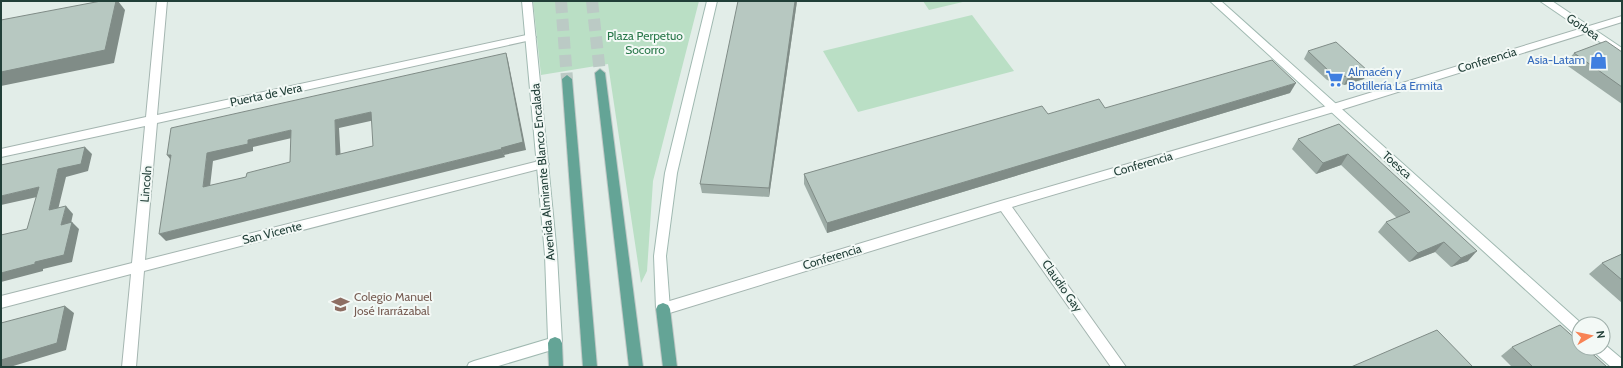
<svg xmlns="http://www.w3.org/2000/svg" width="1623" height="368" font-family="Cabin,sans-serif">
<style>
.green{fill:#badfc5}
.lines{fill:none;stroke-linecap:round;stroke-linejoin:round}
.primary-tunnel{stroke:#bbcac5;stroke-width:12;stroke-dasharray:12 6;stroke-linecap:butt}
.street-casing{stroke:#a4b5b0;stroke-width:2}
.secondary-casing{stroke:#a0b9b1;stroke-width:2}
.primary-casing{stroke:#c1c9c7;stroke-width:2}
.street{fill:#fff;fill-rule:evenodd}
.secondary{fill:#fff;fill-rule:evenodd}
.primary{fill:#64a496;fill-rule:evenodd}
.wall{fill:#9daca6}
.shaded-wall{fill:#808c87}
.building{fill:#b7c8c1;stroke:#808c87;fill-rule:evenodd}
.labels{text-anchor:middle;stroke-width:4;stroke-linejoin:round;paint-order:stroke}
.street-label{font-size:12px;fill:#213f38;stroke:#f3f9f6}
.park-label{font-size:12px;fill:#29784a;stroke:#f3f9f6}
.shop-label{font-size:12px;fill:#366cbe;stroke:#f3f9f6;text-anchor:end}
.education-label{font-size:12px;fill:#785e54;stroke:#f3f9f6;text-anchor:start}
</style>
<rect width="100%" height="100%" fill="#e2ede8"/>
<g class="green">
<polygon points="533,1 699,1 653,181 647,271 641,283 608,64 541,75"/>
<polygon points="923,1 967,1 929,10"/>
<polygon points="972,15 1014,71 858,112 823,51"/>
</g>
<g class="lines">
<g class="primary-tunnel">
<polyline points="561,1 567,79"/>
<polyline points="592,1 600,73"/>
</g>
<defs>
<g id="street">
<polygon points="157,1 167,1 157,115 531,34 536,37 531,40 157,123 145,260 543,160 547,161 549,164 547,167 543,168 144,271 136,367 122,367 131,274 1,308 1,296 132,263 145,126 1,157 1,149 146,117"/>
<polygon points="1622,16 1622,22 1337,111 1012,207 1126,367 1111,367 1001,211 663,315 658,313 656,309 658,305 663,303 1004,200 1330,105"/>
</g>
<g id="secondary">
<polygon points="522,1 532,1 557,255 562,343 560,347 555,349 495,367 467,367 469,363 474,361 548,339 545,255"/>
<polygon points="707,1 717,1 677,173 666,256 670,309 668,313 663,315 658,313 656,309 654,256 665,173"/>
<polygon points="1210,1 1221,1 1582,324 1579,324 1579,336 1574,334"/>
<polygon points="1540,1 1552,1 1622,48 1622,57"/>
<polygon points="1603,343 1622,359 1622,367 1611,367 1594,352 1592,348 1603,348"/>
</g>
<g id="primary">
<polygon points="600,69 605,73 643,367 629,367 595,73"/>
<polygon points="567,75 572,79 597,367 583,367 562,79"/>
<polygon points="663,303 668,305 670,309 677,367 663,367 656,309 658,305"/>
<polygon points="555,337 560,339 562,343 563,367 549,367 548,343 550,339"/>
</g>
</defs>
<use href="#street" class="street-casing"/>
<use href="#secondary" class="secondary-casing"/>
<use href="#primary" class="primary-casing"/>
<use href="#street" class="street"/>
<use href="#secondary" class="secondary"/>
<use href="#primary" class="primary"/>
</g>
<g class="wall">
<polygon points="797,1 769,197 702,193 700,184"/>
<polygon points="1308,51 1368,71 1364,79 1344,85 1327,80 1304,59"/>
<polygon points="1622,52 1622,104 1565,64 1574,53"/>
<polygon points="1290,93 827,233 804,184 804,174 1048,114"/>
<polygon points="1339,124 1468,261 1451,267 1435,252 1409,262 1378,232 1386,222 1397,218 1341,165 1316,174 1292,149 1298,139"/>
<polygon points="1622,254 1622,303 1589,274 1602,263"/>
<polygon points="1512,347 1607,367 1512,367 1501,356"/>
</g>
<g class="shaded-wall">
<polygon points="116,1 118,1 125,10 114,63 1,86 1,72"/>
<polygon points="795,1 797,1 769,197 769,188"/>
<polygon points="506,53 508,60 526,150 504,155 501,148"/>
<polygon points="1368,71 1364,79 1344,85 1348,77"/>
<polygon points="1296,83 1290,93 827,233 827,223"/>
<polygon points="371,112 375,120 339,128 341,162 336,155 335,120"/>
<polygon points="291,130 296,137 253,147 253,151 213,161 209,195 203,187 207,153 248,140"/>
<polygon points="85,147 92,154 88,171 66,177 56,218 49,210 58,169"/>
<polygon points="502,149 505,157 166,241 159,234"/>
<polygon points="1348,154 1341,165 1316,174 1323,163"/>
<polygon points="167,155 171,155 173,163"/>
<polygon points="39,187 46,195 1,205 1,196"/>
<polygon points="66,206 73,214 69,232 61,225"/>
<polygon points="72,222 79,229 72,262 43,269 43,271 1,282 1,273 35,262"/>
<polygon points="1444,242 1435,252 1409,262 1418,253"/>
<polygon points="1477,251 1468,261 1451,267 1461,258"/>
<polygon points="65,306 74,313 66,350 10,367 1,367 1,360"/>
</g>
<g class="building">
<polygon points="101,1 116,1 105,50 1,72 1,20"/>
<polygon points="738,1 795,1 769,188 700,184"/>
<polygon points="1606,41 1622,52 1622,87 1574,53"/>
<polygon points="1336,42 1368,71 1348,77 1331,73 1308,51"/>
<path d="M506,53L523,142L501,148L502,149L159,234L171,155H167L171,128ZM371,112L373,146L336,155L335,120ZM291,130L290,162L247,173L246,177L203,187L207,153L248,144V140Z"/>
<polygon points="1272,60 1296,83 827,223 804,174 1042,106 1048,114 1099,99 1105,108"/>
<polygon points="1339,124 1477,251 1461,258 1444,242 1418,253 1386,222 1410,212 1348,154 1323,163 1298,139"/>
<polygon points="85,147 81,164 58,169 49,210 66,206 61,225 72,222 64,255 35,262 35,264 1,273 1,235 27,229 39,187 1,196 1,165"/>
<polygon points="1622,254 1622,280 1602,263"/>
<polygon points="65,306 57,343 1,360 1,323"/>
<polygon points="1560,325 1579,342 1579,348 1586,348 1607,367 1533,367 1512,347"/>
<polygon points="1437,330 1473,367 1351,367"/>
</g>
<defs>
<symbol id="shop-bare" viewBox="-9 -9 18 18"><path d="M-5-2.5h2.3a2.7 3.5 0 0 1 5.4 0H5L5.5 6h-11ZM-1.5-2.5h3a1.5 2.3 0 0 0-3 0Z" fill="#3f7fe0" stroke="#f3f9f6" stroke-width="2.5" paint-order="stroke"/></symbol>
<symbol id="supermarket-bare" viewBox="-9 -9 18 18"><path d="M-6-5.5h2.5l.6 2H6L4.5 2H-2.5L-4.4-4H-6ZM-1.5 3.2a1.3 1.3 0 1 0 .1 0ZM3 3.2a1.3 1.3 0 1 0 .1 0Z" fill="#3f7fe0" stroke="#f3f9f6" stroke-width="2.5" paint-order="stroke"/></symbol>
<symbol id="school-bare" viewBox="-9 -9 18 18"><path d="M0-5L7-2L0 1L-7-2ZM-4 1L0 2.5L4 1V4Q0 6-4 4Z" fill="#8d6e63" stroke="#f3f9f6" stroke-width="2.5" paint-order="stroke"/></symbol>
</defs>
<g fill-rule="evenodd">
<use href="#shop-bare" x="1586" y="48" width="25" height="25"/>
<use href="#supermarket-bare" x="1322" y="66" width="25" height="25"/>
<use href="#school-bare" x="328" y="292" width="25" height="25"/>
</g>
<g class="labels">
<g class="street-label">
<text transform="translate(1583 27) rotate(34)" y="4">Gorbea</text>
<text transform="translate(1487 60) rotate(-17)" y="4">Conferencia</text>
<text transform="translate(266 95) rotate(-12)" y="4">Puerta de Vera</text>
<text transform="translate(1143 164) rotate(-16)" y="4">Conferencia</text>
<text transform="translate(1397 165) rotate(42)" y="4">Toesca</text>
<text transform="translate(543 172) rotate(-95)" y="4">Avenida Almirante Blanco Encalada</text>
<text transform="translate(146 184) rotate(-85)" y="4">Lincoln</text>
<text transform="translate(272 233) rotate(-14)" y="4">San Vicente</text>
<text transform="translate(832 257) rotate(-17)" y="4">Conferencia</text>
<text transform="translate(1062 286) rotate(55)" y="4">Claudio Gay</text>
</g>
<g class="park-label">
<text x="645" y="40">Plaza Perpetuo<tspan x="645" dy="14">Socorro</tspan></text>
</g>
<g class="shop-label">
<text x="1585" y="64">Asia-Latam</text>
<text x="1348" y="76" text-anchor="start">Almacén y<tspan x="1348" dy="14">Botillería La Ermita</tspan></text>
</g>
<g class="education-label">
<text x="354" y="301">Colegio Manuel<tspan x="354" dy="14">José Irarrázabal</tspan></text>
</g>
</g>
<rect width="1623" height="368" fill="none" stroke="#213f38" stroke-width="4"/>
<g transform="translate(1591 336) rotate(81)"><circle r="19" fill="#f3f9f6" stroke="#9fafaa"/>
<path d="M0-3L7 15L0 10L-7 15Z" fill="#f88355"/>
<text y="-6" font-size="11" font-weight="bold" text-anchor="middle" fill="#213f38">N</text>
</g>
</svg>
